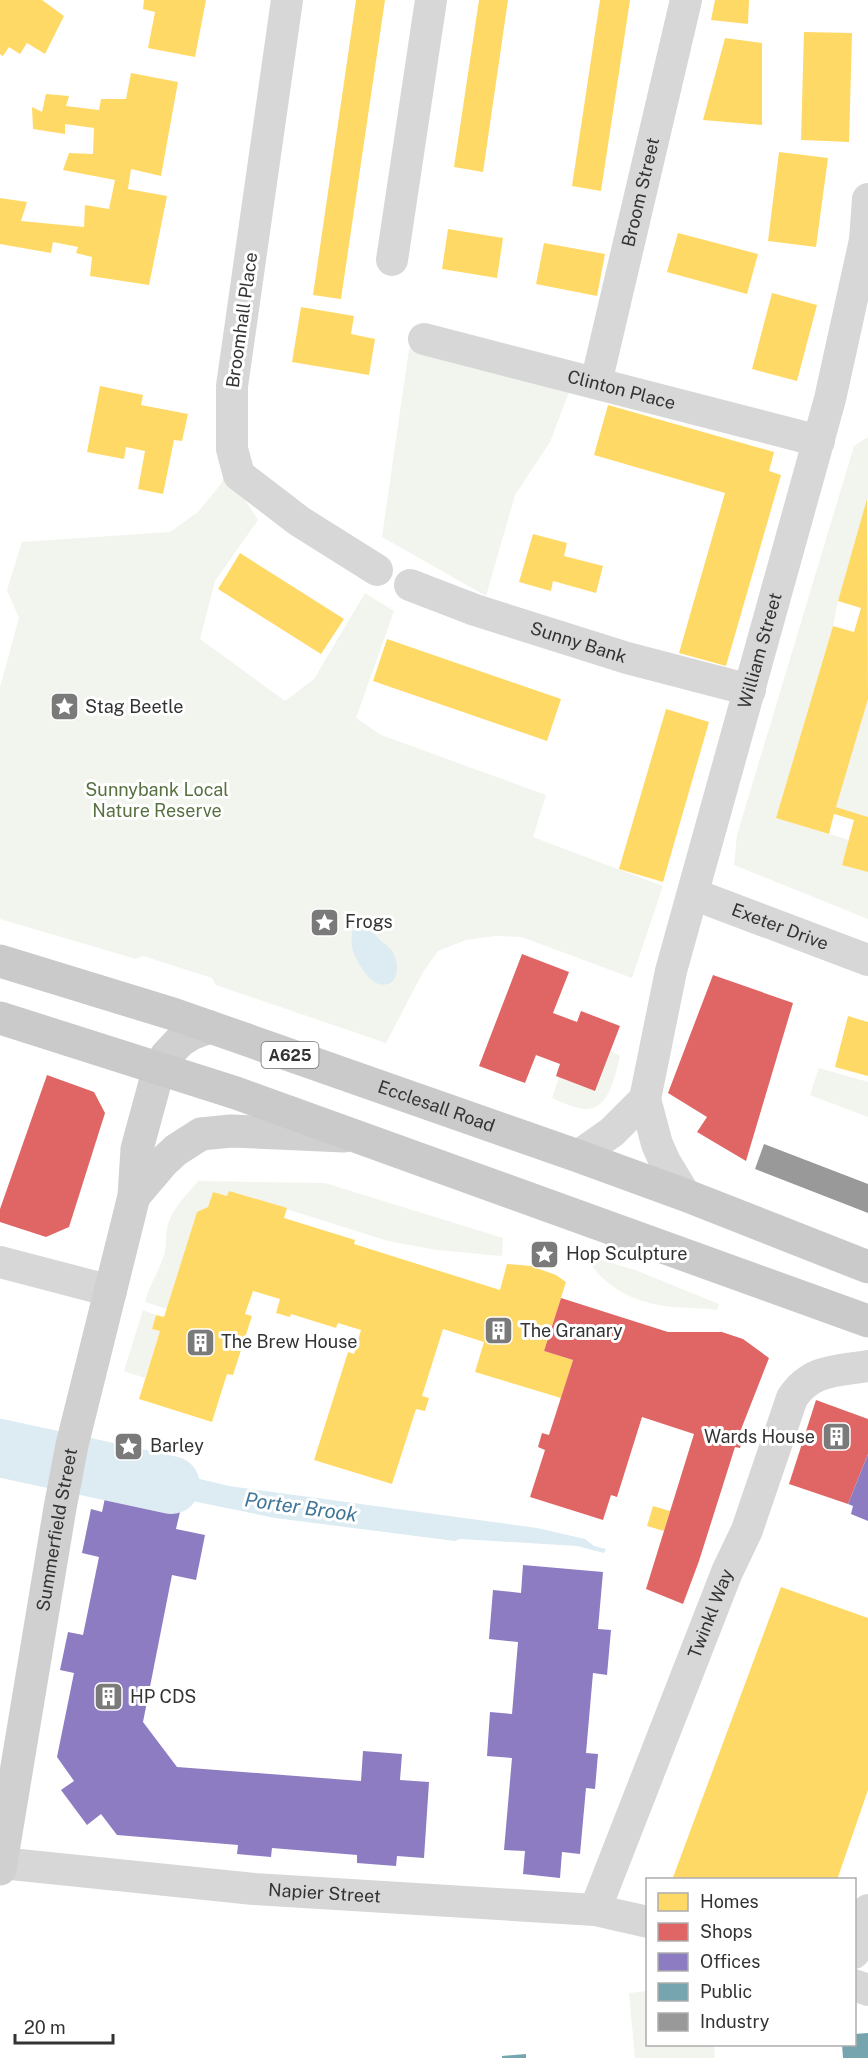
<svg xmlns="http://www.w3.org/2000/svg" width="868" height="2058" font-family="'Public Sans',sans-serif">
<style>
.green{fill:#f1f5ed}
.water{fill:#ddebf3}
.homes{fill:#ffd966}
.shops{fill:#e06666}
.offices{fill:#8e7cc3}
.public{fill:#76a5af}
.industry{fill:#999}
.lines{fill:none;stroke-linecap:round;stroke-linejoin:round}
.river{stroke:#ddebf3;stroke-width:58}
.street{stroke:#d7d7d7;stroke-width:32}
.secondary{stroke:#d0d0d0;stroke-width:33}
.primary{stroke:#cacaca;stroke-width:33}
.labels{text-anchor:middle;stroke-width:6;stroke-linejoin:round;paint-order:stroke}
.shield{fill:#fff;stroke:#707070;stroke-width:1.5}
.shield-label{font-size:16px;font-weight:bold;fill:#333}
.street-label{font-size:18px;fill:#333;stroke:#fff}
.poi-label{font-size:18px;fill:#333;stroke:#fff;text-anchor:start}
.park-label{font-size:18px;fill:#56703f;stroke:#fff}
.water-label{font-size:20px;font-style:italic;fill:#3f7597;stroke:#fff}
</style>
<rect width="100%" height="100%" fill="#fff"/>
<g class="green">
<polygon points="409,349 571,387 550,442 515,495 486,596 382,537"/>
<polygon points="868,437 868,497 838,601 833,626 776,818 849,840 842,864 868,872 868,919 734,865 737,835 854,446"/>
<polygon points="226,470 258,520 215,581 200,639 285,701 314,679 365,593 394,611 356,718 381,735 546,795 533,837 663,886 632,978 522,937 495,936 466,940 438,951 423,972 386,1043 216,985 212,978 143,956 136,959 0,919 0,687 19,618 7,590 22,542 170,532 198,512 221,484"/>
<polygon points="868,699 868,817 836,807"/>
<path d="M611,1051L620,1056C615,1074 610,1112 583,1109C572,1107 561,1102 552,1098L559,1077L595,1091Z"/>
<polygon points="819,1068 868,1082 868,1117 810,1095"/>
<path d="M198,1181L325,1183L503,1238L502,1256L437,1250L388,1241L229,1191L227,1196L213,1192L208,1207L197,1212L167,1309L145,1302C149,1286 158,1273 163,1258C167,1249 165,1238 167,1229C171,1209 186,1196 198,1181Z"/>
<path d="M585,1255L635,1270L719,1304L717,1310C703,1308 689,1308 675,1307C637,1304 604,1289 585,1255Z"/>
<polygon points="143,1310 156,1315 152,1329 160,1331 145,1378 124,1371"/>
<polygon points="647,1991 648,2044 714,2045 715,2058 635,2058 629,1993"/>
</g>
<g class="water">
<path d="M359,925C368,925 375,935 381,941C385,944 389,947 392,951C400,963 400,989 379,984C368,982 354,957 352,947C351,943 352,937 352,932Z"/>
<polygon points="0,1434 37,1442 31,1471 0,1464"/>
<polygon points="95,1454 229,1486 537,1528 585,1539 594,1546 606,1549 604,1553 577,1546 460,1539 455,1541 275,1518 89,1480"/>
</g>
<g class="homes">
<polygon points="0,0 42,0 64,16 45,54 27,43 20,54 9,47 3,56 0,54"/>
<polygon points="144,0 206,0 195,57 148,48 155,12 143,9"/>
<polygon points="356,0 385,0 341,299 313,295"/>
<polygon points="479,0 508,0 483,172 454,167"/>
<polygon points="600,0 630,0 601,191 572,186"/>
<polygon points="715,0 749,0 748,24 711,20"/>
<polygon points="804,32 852,33 849,142 801,140"/>
<polygon points="725,38 762,43 762,125 703,120"/>
<polygon points="131,73 178,82 161,176 131,169 128,189 167,196 149,285 90,276 92,257 76,253 78,247 53,242 51,253 0,244 0,198 27,202 21,221 84,227 85,205 109,209 115,180 63,170 69,153 93,154 94,128 65,124 65,134 33,129 32,107 42,112 46,94 69,96 66,106 99,110 101,99 126,99"/>
<polygon points="779,152 828,158 816,247 768,241"/>
<polygon points="448,229 503,238 497,278 442,269"/>
<polygon points="678,233 758,254 747,294 667,272"/>
<polygon points="544,243 605,254 597,296 536,284"/>
<polygon points="772,293 817,305 797,381 752,369"/>
<polygon points="301,307 354,316 351,334 375,339 369,375 292,362"/>
<polygon points="100,386 143,395 141,405 188,414 182,441 174,440 163,494 138,489 145,451 126,447 124,459 87,452"/>
<polygon points="608,405 774,452 769,471 781,475 726,666 679,653 725,493 594,455"/>
<polygon points="867,499 868,699 836,807 868,817 868,872 842,865 854,820 834,814 829,834 776,818 833,626 854,632 861,608 838,601"/>
<polygon points="533,534 567,543 564,556 603,566 596,593 553,581 551,591 519,582"/>
<polygon points="240,553 344,619 321,654 218,589"/>
<polygon points="387,639 561,699 547,741 373,681"/>
<polygon points="666,709 709,722 663,882 619,869"/>
<polygon points="848,1016 868,1022 868,1076 835,1067"/>
<polygon points="229,1191 287,1208 284,1218 355,1240 354,1244 500,1290 507,1264 531,1266 556,1275 566,1282 544,1351 573,1360 561,1398 475,1372 484,1342 443,1329 422,1396 429,1398 425,1411 416,1409 392,1484 314,1460 348,1352 354,1354 361,1330 338,1323 336,1328 291,1314 290,1317 276,1313 280,1299 253,1291 245,1314 252,1316 233,1375 227,1374 212,1422 139,1399 160,1331 152,1329 156,1315 164,1317 197,1212 208,1207 213,1192 227,1196"/>
<polygon points="653,1506 670,1511 664,1531 647,1526"/>
<polygon points="781,1587 868,1618 868,1790 837,1880 672,1880"/>
</g>
<g class="shops">
<polygon points="522,954 569,972 553,1013 577,1022 581,1011 620,1026 595,1091 556,1076 560,1064 536,1055 525,1083 479,1066"/>
<polygon points="713,975 793,1003 746,1161 697,1132 707,1117 668,1093"/>
<polygon points="47,1075 94,1092 105,1113 69,1227 46,1237 0,1222 0,1209"/>
<polygon points="561,1298 668,1332 722,1332 743,1339 769,1358 740,1432 745,1434 740,1448 735,1447 699,1561 683,1604 646,1589 694,1434 642,1417 617,1497 611,1495 603,1520 530,1497 545,1450 538,1447 542,1433 549,1435 573,1360 544,1351"/>
<polygon points="816,1400 868,1419 868,1454 848,1504 789,1484"/>
</g>
<g class="offices">
<polygon points="868,1454 868,1521 851,1514 853,1506 848,1504"/>
<polygon points="108,1484 183,1499 176,1529 205,1535 196,1580 172,1575 143,1722 177,1767 361,1781 363,1751 402,1754 400,1780 429,1782 424,1858 397,1856 396,1866 357,1863 357,1855 272,1848 271,1857 237,1854 238,1845 117,1835 101,1814 87,1825 61,1790 74,1781 57,1757 74,1673 60,1670 68,1632 83,1635 99,1557 82,1553 91,1509 102,1512"/>
<polygon points="523,1565 603,1572 598,1629 611,1630 607,1675 593,1673 586,1753 598,1754 595,1789 586,1788 580,1854 562,1852 560,1878 523,1874 525,1851 504,1850 512,1758 487,1756 490,1712 512,1714 518,1642 489,1639 493,1590 521,1593"/>
</g>
<g class="public">
<polygon points="868,2033 868,2058 843,2058 842,2044 854,2044 854,2034"/>
<polygon points="526,2054 526,2058 502,2058 502,2056"/>
</g>
<polygon class="industry" points="764,1144 868,1184 868,1213 755,1169"/>
<g class="lines">
<polyline class="river" points="0,1448 171,1485"/>
<g class="street">
<polyline points="287,0 232,386 232,449 239,475 299,521 377,570"/>
<polyline points="392,260 431,0"/>
<path id="s1" d="M424,339L819,441"/>
<path id="s2" d="M596,383L686,0"/>
<path id="s3" d="M410,585L475,610L627,658L750,690"/>
<path id="s4" d="M693,894L868,960"/>
<polyline points="578,1156 612,1132 645,1099"/>
<path id="s5" d="M685,1195L665,1162L657,1144L645,1099L671,971L830,399L865,240L868,199"/>
<polyline points="0,1262 111,1291"/>
<path id="s6" d="M0,1863L254,1889L595,1910L648,1922"/>
<path id="s7" d="M595,1910L727,1572L747,1530L792,1398C811,1369 837,1371 868,1366"/>
<polyline points="854,1953 868,1910"/>
<polyline points="854,1985 868,1990"/>
</g>
<g class="secondary">
<polyline points="134,1196 162,1163 176,1150 201,1134 231,1131 344,1136"/>
<path id="s8" d="M0,1869L60,1508L72,1445L134,1196L137,1149L159,1068L166,1056L180,1041L191,1034L210,1027"/>
</g>
<g class="primary">
<path id="s9" d="M0,961L173,1014L578,1156L685,1195L868,1267"/>
<polyline points="0,1018 236,1093 868,1321"/>
</g>
</g>
<defs>
<symbol id="sight-square" viewBox="-11 -11 22 22"><rect x="-9" y="-9" width="18" height="18" rx="4" fill="#7a7a7a" stroke="#fff"/><path d="M0-6L1.8-2.2L6-1.7L2.9 1.2L3.7 5.4L0 3.3L-3.7 5.4L-2.9 1.2L-6-1.7L-1.8-2.2Z" fill="#fff"/></symbol>
<symbol id="building-square" viewBox="-11 -11 22 22"><rect x="-9" y="-9" width="18" height="18" rx="4" fill="#7a7a7a" stroke="#fff"/><path d="M-4-6H4V6H1V3H-1V6H-4ZM-2.5-4.3h1.7v1.8h-1.7ZM.8-4.3h1.7v1.8H.8ZM-2.5-1h1.7V.8h-1.7ZM.8-1h1.7V.8H.8Z" fill="#fff"/></symbol>
</defs>
<g fill-rule="evenodd">
<use href="#sight-square" x="48" y="690" width="33" height="33"/>
<use href="#sight-square" x="308" y="906" width="33" height="33"/>
<use href="#sight-square" x="528" y="1238" width="33" height="33"/>
<use href="#building-square" x="482" y="1314" width="33" height="33"/>
<use href="#building-square" x="184" y="1326" width="33" height="33"/>
<use href="#building-square" x="820" y="1420" width="33" height="33"/>
<use href="#sight-square" x="112" y="1430" width="33" height="33"/>
<use href="#building-square" x="92" y="1680" width="33" height="33"/>
</g>
<g class="labels">
<rect class="shield" x="261.5" y="1042" width="57" height="26" rx="4.5"/>
<g class="shield-label">
<text x="290" y="1061">A625</text>
</g>
<g class="street-label">
<text dy="6" stroke="none"><textPath href="#s2" startOffset="196">Broom Street</textPath></text>
<text transform="translate(242 320) rotate(-82)" y="6">Broomhall Place</text>
<text dy="6" stroke="none"><textPath href="#s1" startOffset="204">Clinton Place</textPath></text>
<text dy="6" stroke="none"><textPath href="#s3" startOffset="178">Sunny Bank</textPath></text>
<text dy="6" stroke="none"><textPath href="#s5" startOffset="568">William Street</textPath></text>
<text dy="6" stroke="none"><textPath href="#s4" startOffset="93">Exeter Drive</textPath></text>
<text dy="6" stroke="none"><textPath href="#s9" startOffset="460">Ecclesall Road</textPath></text>
<text dy="6" stroke="none"><textPath href="#s8" startOffset="344">Summerfield Street</textPath></text>
<text dy="6" stroke="none"><textPath href="#s7" startOffset="318">Twinkl Way</textPath></text>
<text dy="6" stroke="none"><textPath href="#s6" startOffset="326">Napier Street</textPath></text>
</g>
<g class="poi-label">
<text x="85" y="713">Stag Beetle</text>
<text x="345" y="928">Frogs</text>
<text x="566" y="1260">Hop Sculpture</text>
<text x="520" y="1337">The Granary</text>
<text x="221" y="1348">The Brew House</text>
<text x="815" y="1443" text-anchor="end">Wards House</text>
<text x="150" y="1452">Barley</text>
<text x="130" y="1703">HP CDS</text>
</g>
<g class="park-label">
<text x="157" y="796">Sunnybank Local<tspan x="157" dy="21">Nature Reserve</tspan></text>
</g>
<g class="water-label">
<text transform="translate(301 1507) rotate(8)" y="7">Porter Brook</text>
</g>
</g>
<rect x="646" y="1878" width="210" height="168" fill="#ffffff" stroke="#adadad" stroke-width="1.5"/>
<rect x="658" y="1893" width="30" height="18" fill="#ffd966" stroke="#adadad" stroke-width="1.5"/>
<text x="700" y="1908" font-size="18" fill="#333333">Homes</text>
<rect x="658" y="1923" width="30" height="18" fill="#e06666" stroke="#adadad" stroke-width="1.5"/>
<text x="700" y="1938" font-size="18" fill="#333333">Shops</text>
<rect x="658" y="1953" width="30" height="18" fill="#8e7cc3" stroke="#adadad" stroke-width="1.5"/>
<text x="700" y="1968" font-size="18" fill="#333333">Offices</text>
<rect x="658" y="1983" width="30" height="18" fill="#76a5af" stroke="#adadad" stroke-width="1.5"/>
<text x="700" y="1998" font-size="18" fill="#333333">Public</text>
<rect x="658" y="2013" width="30" height="18" fill="#999999" stroke="#adadad" stroke-width="1.5"/>
<text x="700" y="2028" font-size="18" fill="#333333">Industry</text>
<path d="M15 2034v9h98v-9" fill="none" stroke="#333333" stroke-width="3"/>
<text x="24" y="2034" font-size="18" fill="#333333" stroke="#ffffff" stroke-width="4.5" paint-order="stroke">20 m</text>
</svg>
